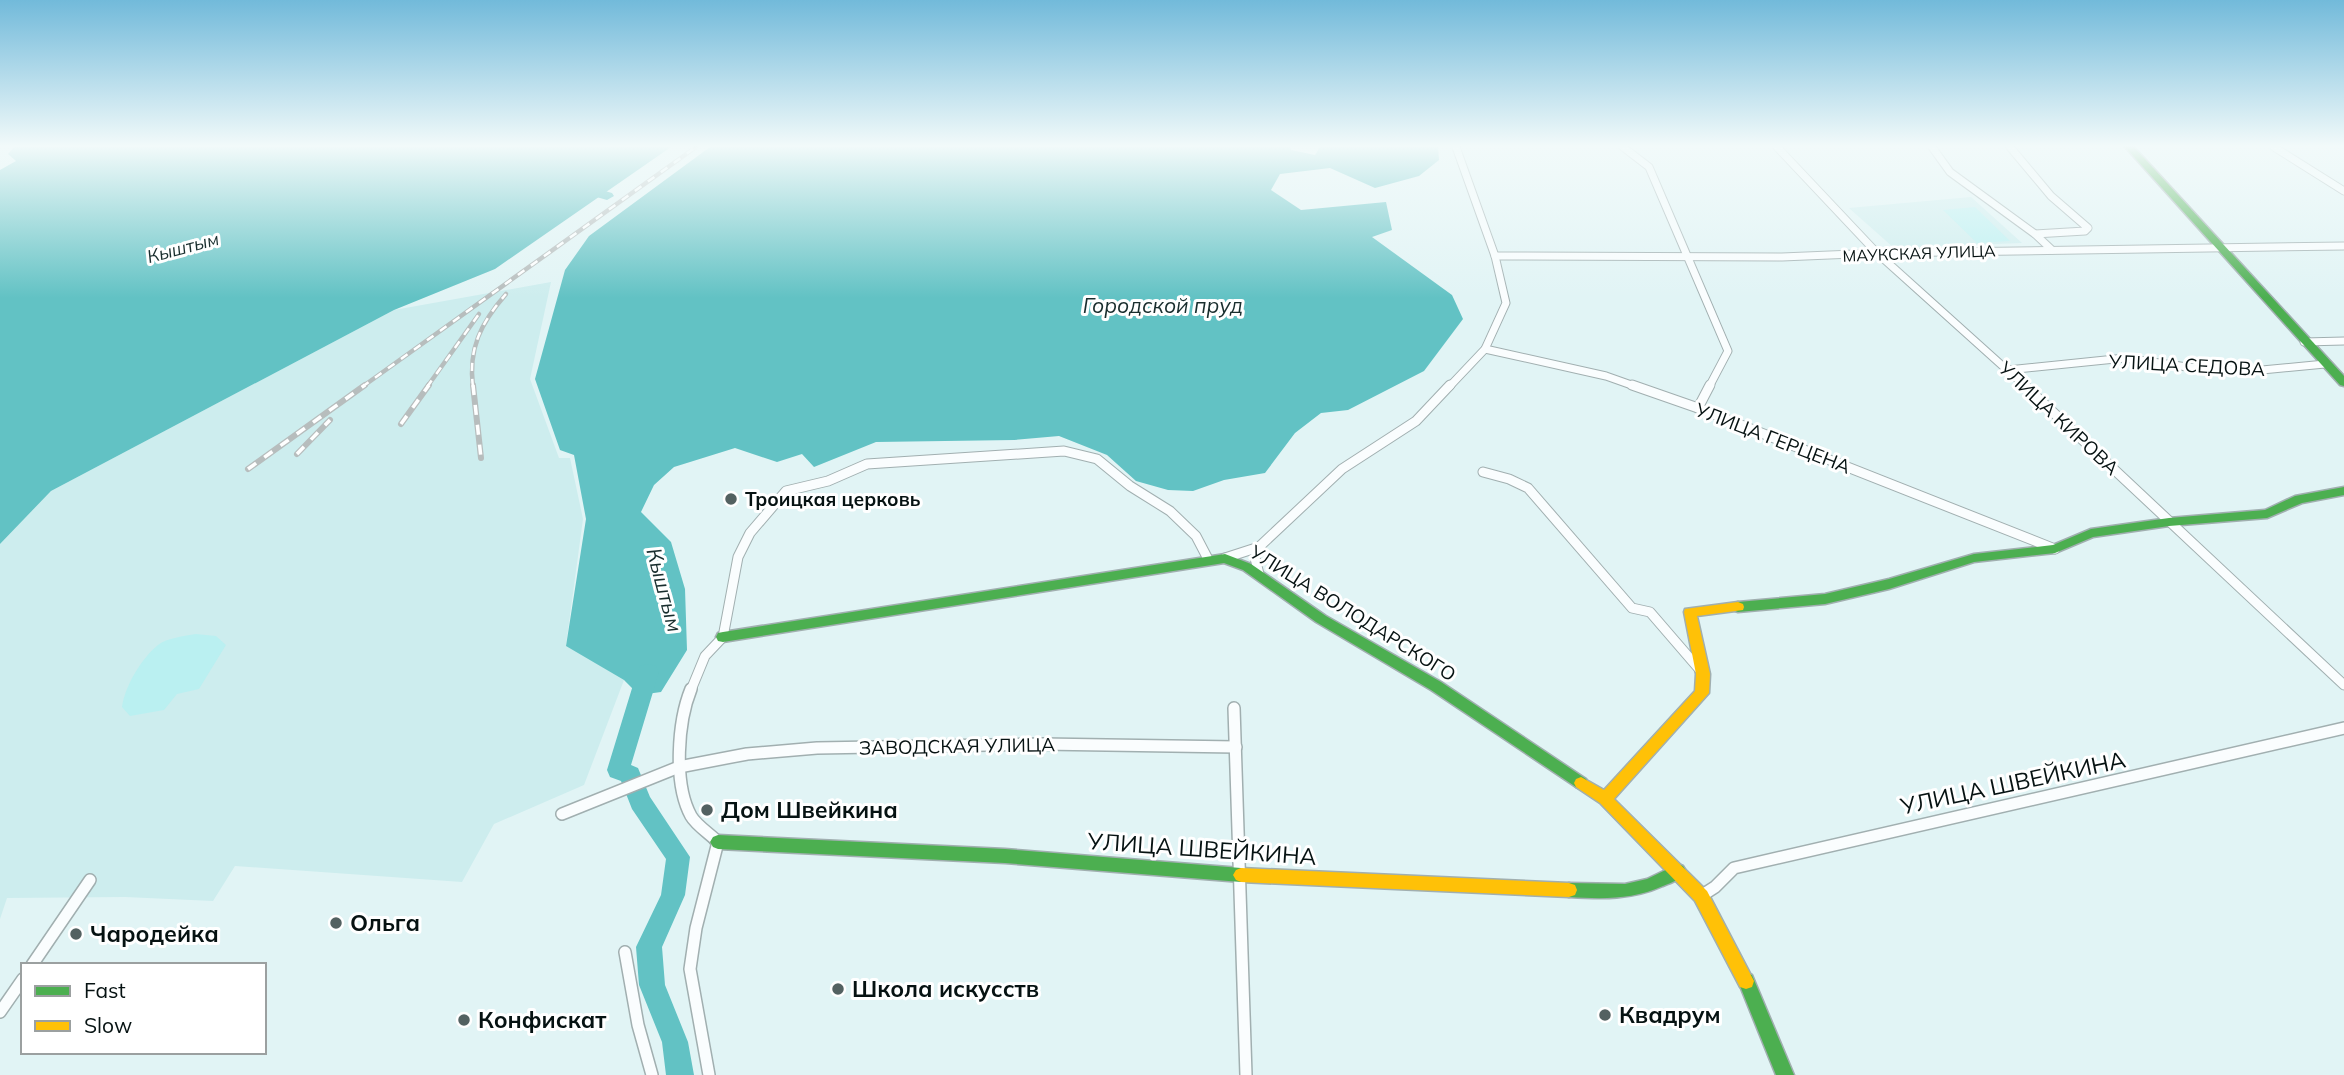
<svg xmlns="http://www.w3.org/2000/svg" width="2344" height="1075" font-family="Mulish,sans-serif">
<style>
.built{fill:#cdedee}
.green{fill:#baf0f1}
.water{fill:#62c2c4}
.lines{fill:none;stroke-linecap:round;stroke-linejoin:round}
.river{fill:#62c2c4;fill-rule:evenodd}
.street-far2-casing{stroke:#a1afb0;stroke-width:9}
.street-far1-casing{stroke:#a1afb0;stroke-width:11}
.street-casing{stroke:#a1afb0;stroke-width:14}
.fast-casing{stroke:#a1afb0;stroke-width:3}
.slow-casing{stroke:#a1afb0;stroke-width:3}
.street-far2{stroke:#fafdfe;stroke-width:7}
.street-far1{stroke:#fafdfe;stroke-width:9}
.street{stroke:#fafdfe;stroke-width:11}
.fast{fill:#4caf50;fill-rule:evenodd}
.slow{fill:#ffc107;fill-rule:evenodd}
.rail-far1-casing{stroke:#b7bdbd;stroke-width:4.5}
.rail-casing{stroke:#b7bdbd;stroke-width:6}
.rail-far1{stroke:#fff;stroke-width:2.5;stroke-dasharray:8;stroke-linecap:butt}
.rail{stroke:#fff;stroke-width:3.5;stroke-dasharray:10;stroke-linecap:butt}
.poi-dot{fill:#536161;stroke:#fff;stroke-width:2.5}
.labels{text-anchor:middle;stroke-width:6;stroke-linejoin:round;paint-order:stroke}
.far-street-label{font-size:16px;fill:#061212;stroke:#fff}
.far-water-label{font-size:18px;font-style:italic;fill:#192e2e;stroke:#fff}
.street-label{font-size:19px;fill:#061212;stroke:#fff}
.poi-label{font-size:19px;font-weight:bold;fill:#061212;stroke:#fff;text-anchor:start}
.water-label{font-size:21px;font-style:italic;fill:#192e2e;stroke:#fff}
.near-street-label{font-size:23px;fill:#061212;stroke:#fff}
.near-poi-label{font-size:23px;font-weight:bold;fill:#061212;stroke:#fff;text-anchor:start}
</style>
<rect width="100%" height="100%" fill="#e1f4f5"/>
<g class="built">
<polygon points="1971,197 2022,243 1894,248 1849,208"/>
<polygon points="551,282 530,379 559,458 570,458 583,519 566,645 624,680 584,785 494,824 462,882 235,866 213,901 125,897 7,898 0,919 0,544 51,491 394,310"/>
</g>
<g class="green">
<polygon points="1975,207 2010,241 1977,243 1943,210"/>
<path d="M196,634L216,636L226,645L199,689L177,694L164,710L130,716L122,707C125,686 141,659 158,645C167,638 184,636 196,634Z"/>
</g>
<g class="water">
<polygon points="14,147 671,147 495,269 394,310 51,491 0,544 0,170 16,161 8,154"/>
<polygon points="710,147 1290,147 1291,150 1315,155 1320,147 1438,147 1439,160 1419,176 1375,188 1330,168 1280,174 1271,190 1301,210 1386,202 1392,230 1372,237 1452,295 1463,319 1424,371 1348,410 1321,413 1295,433 1265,473 1224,480 1193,491 1168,490 1136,481 1107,455 1059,436 1014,440 876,442 814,467 802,454 777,462 735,448 674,467 654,485 641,512 671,542 685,589 687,650 661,692 639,695 624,680 566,646 586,519 574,455 560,450 535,379 565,270 589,236"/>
</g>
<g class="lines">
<g class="river">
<polygon points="577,183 612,193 614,196 607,200 572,190 570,187"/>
<polygon points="648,664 656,666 659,672 631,765 638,768 650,797 690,857 685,895 662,947 665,985 688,1042 694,1075 666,1075 662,1042 639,985 636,947 661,895 666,859 632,809 621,781 610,777 607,770 637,672 640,666"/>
</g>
<defs>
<g id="street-far2">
<polyline points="1623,147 1649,167 1728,351 1709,387"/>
<polyline points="1777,147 1877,253 2026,387"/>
<polyline points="1932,147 1950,172 2035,234 2052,250"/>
<polyline points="2010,147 2051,196 2088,228 2085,231 2035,234"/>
<polyline points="2274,147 2344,191"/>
<polyline points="1495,256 1782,257 1877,253 2344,246"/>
<polyline points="2304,342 2344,341"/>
<polyline points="1485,349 1606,376 1637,387"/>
<polyline points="2008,370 2125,358 2187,367 2262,370 2325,364"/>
<polyline points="1449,387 1485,349 1506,303 1495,256 1456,147"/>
</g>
<g id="street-far1">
<polyline points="1632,385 1698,408 2055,549"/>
<polyline points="2024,385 2344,685"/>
<polyline points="1698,408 1710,385"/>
<polyline points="1483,472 1509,479 1528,488 1632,608 1650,612 1700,670"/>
<polyline points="1259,547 1255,558 1259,574"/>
<polyline points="1225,558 1259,547 1342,469 1416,421 1450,385"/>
<polyline points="691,690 705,656 723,637 738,557 750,533 786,491 828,481 867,464 1064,451 1097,459 1130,486 1170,511 1196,536 1208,559"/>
</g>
<g id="street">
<path d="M691,689C678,721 673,783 691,816C696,825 710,834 718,842L696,928L690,969L709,1075"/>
<polyline points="1234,708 1246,1075"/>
<polyline points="562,814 679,767 747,754 817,748 1042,744 1236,747"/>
<polyline points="1701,896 1715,887 1734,868 2344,728"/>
<polyline points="625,952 638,1025 652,1075"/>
<polyline points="32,965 90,880"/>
<polyline points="0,1012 23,979"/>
</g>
<g id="fast">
<polygon points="2125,147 2134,147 2344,376 2344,386 2340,385"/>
<polygon points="2344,487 2344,495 2302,503 2267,518 2169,526 2093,537 2055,553 1974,562 1889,589 1825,604 1738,612 1733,610 1732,607 1733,604 1738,602 1825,594 1889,579 1974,554 2053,545 2091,529 2169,518 2265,510 2295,496"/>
<polygon points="1225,554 1251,564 1326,616 1441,682 1586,779 1588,783 1586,787 1581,789 1576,787 1431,690 1316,622 1243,570 1224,563 723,642 718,641 716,637 718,633 723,632"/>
<polygon points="718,835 1005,849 1241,868 1246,870 1249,875 1246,880 1241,882 1005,863 718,849 713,847 710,842 713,837"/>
<path d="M1678,864L1683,866L1686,871C1682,879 1671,883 1663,886C1632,900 1602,899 1569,897L1563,895L1561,890L1563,885L1569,883L1625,884L1647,879Z"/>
<polygon points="1746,973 1752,975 1794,1075 1776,1075 1738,981 1740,975"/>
</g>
<g id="slow">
<polygon points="1738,602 1743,604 1744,607 1743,610 1697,616 1710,674 1709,693 1614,799 1707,891 1754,981 1752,987 1746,989 1740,987 1695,901 1600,803 1576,787 1574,783 1576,779 1581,777 1604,790 1695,691 1696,674 1684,612 1685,609"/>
<polygon points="1241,868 1569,883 1575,885 1577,890 1575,895 1569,897 1241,882 1236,880 1233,875 1236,870"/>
</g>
</defs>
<use href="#street-far2" class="street-far2-casing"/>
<use href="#street-far1" class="street-far1-casing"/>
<use href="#street" class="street-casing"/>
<use href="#fast" class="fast-casing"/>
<use href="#slow" class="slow-casing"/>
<use href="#street-far2" class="street-far2"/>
<use href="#street-far1" class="street-far1"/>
<use href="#street" class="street"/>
<use href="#fast" class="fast"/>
<use href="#slow" class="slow"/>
<defs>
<g id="rail-far1">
<polyline points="362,387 696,147"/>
<polyline points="427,387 479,314"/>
<path d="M473,387C468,348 481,323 506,294"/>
</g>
<g id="rail">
<polyline points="473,385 481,458"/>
<polyline points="401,424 429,385"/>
<polyline points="297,454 330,420"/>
<polyline points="248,469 365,385"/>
</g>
</defs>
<use href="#rail-far1" class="rail-far1-casing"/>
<use href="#rail" class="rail-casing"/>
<use href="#rail-far1" class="rail-far1"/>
<use href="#rail" class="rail"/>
</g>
<linearGradient id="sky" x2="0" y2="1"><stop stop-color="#72bada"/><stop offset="0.49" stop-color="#f2fafa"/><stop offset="1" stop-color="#f2fafa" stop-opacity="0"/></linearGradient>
<rect width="2344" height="298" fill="url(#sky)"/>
<g class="poi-dot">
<circle cx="731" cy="499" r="7"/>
<circle cx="707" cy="810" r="7"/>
<circle cx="336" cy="923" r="7"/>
<circle cx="76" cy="934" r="7"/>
<circle cx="838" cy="989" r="7"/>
<circle cx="1605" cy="1015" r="7"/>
<circle cx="464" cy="1020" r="7"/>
</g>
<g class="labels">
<g class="far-street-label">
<text transform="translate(1919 253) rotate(-2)" y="6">МАУКСКАЯ УЛИЦА</text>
</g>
<g class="far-water-label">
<text transform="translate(183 248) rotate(-15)" y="6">Кыштым</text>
</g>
<g class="street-label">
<text transform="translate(2187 365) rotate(3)" y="7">УЛИЦА СЕДОВА</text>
<text transform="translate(2059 418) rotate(43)" y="7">УЛИЦА КИРОВА</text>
<text transform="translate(1773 438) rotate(21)" y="7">УЛИЦА ГЕРЦЕНА</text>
<text transform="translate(1353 613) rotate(32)" y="7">УЛИЦА ВОЛОДАРСКОГО</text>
<text transform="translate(957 746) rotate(-1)" y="7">ЗАВОДСКАЯ УЛИЦА</text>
</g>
<g class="poi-label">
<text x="745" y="506">Троицкая церковь</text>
</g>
<g class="water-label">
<text x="1163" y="313">Городской пруд</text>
<text transform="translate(664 590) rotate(75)" y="7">Кыштым</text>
</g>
<g class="near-street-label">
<text transform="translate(2013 783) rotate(-12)" y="8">УЛИЦА ШВЕЙКИНА</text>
<text transform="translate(1202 849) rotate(4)" y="8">УЛИЦА ШВЕЙКИНА</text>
</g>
<g class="near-poi-label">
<text x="721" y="818">Дом Швейкина</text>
<text x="350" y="931">Ольга</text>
<text x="90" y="942">Чародейка</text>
<text x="852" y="997">Школа искусств</text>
<text x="1619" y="1023">Квадрум</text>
<text x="478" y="1028">Конфискат</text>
</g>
</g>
<rect x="21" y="963" width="245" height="91" fill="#ffffff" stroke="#9ba0a0" stroke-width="2"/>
<rect x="35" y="986" width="35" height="10" fill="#4caf50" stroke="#9ba0a0" stroke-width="2"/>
<text x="84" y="998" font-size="21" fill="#061212">Fast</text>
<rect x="35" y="1021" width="35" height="10" fill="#ffc107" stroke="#9ba0a0" stroke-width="2"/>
<text x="84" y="1033" font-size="21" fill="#061212">Slow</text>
</svg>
